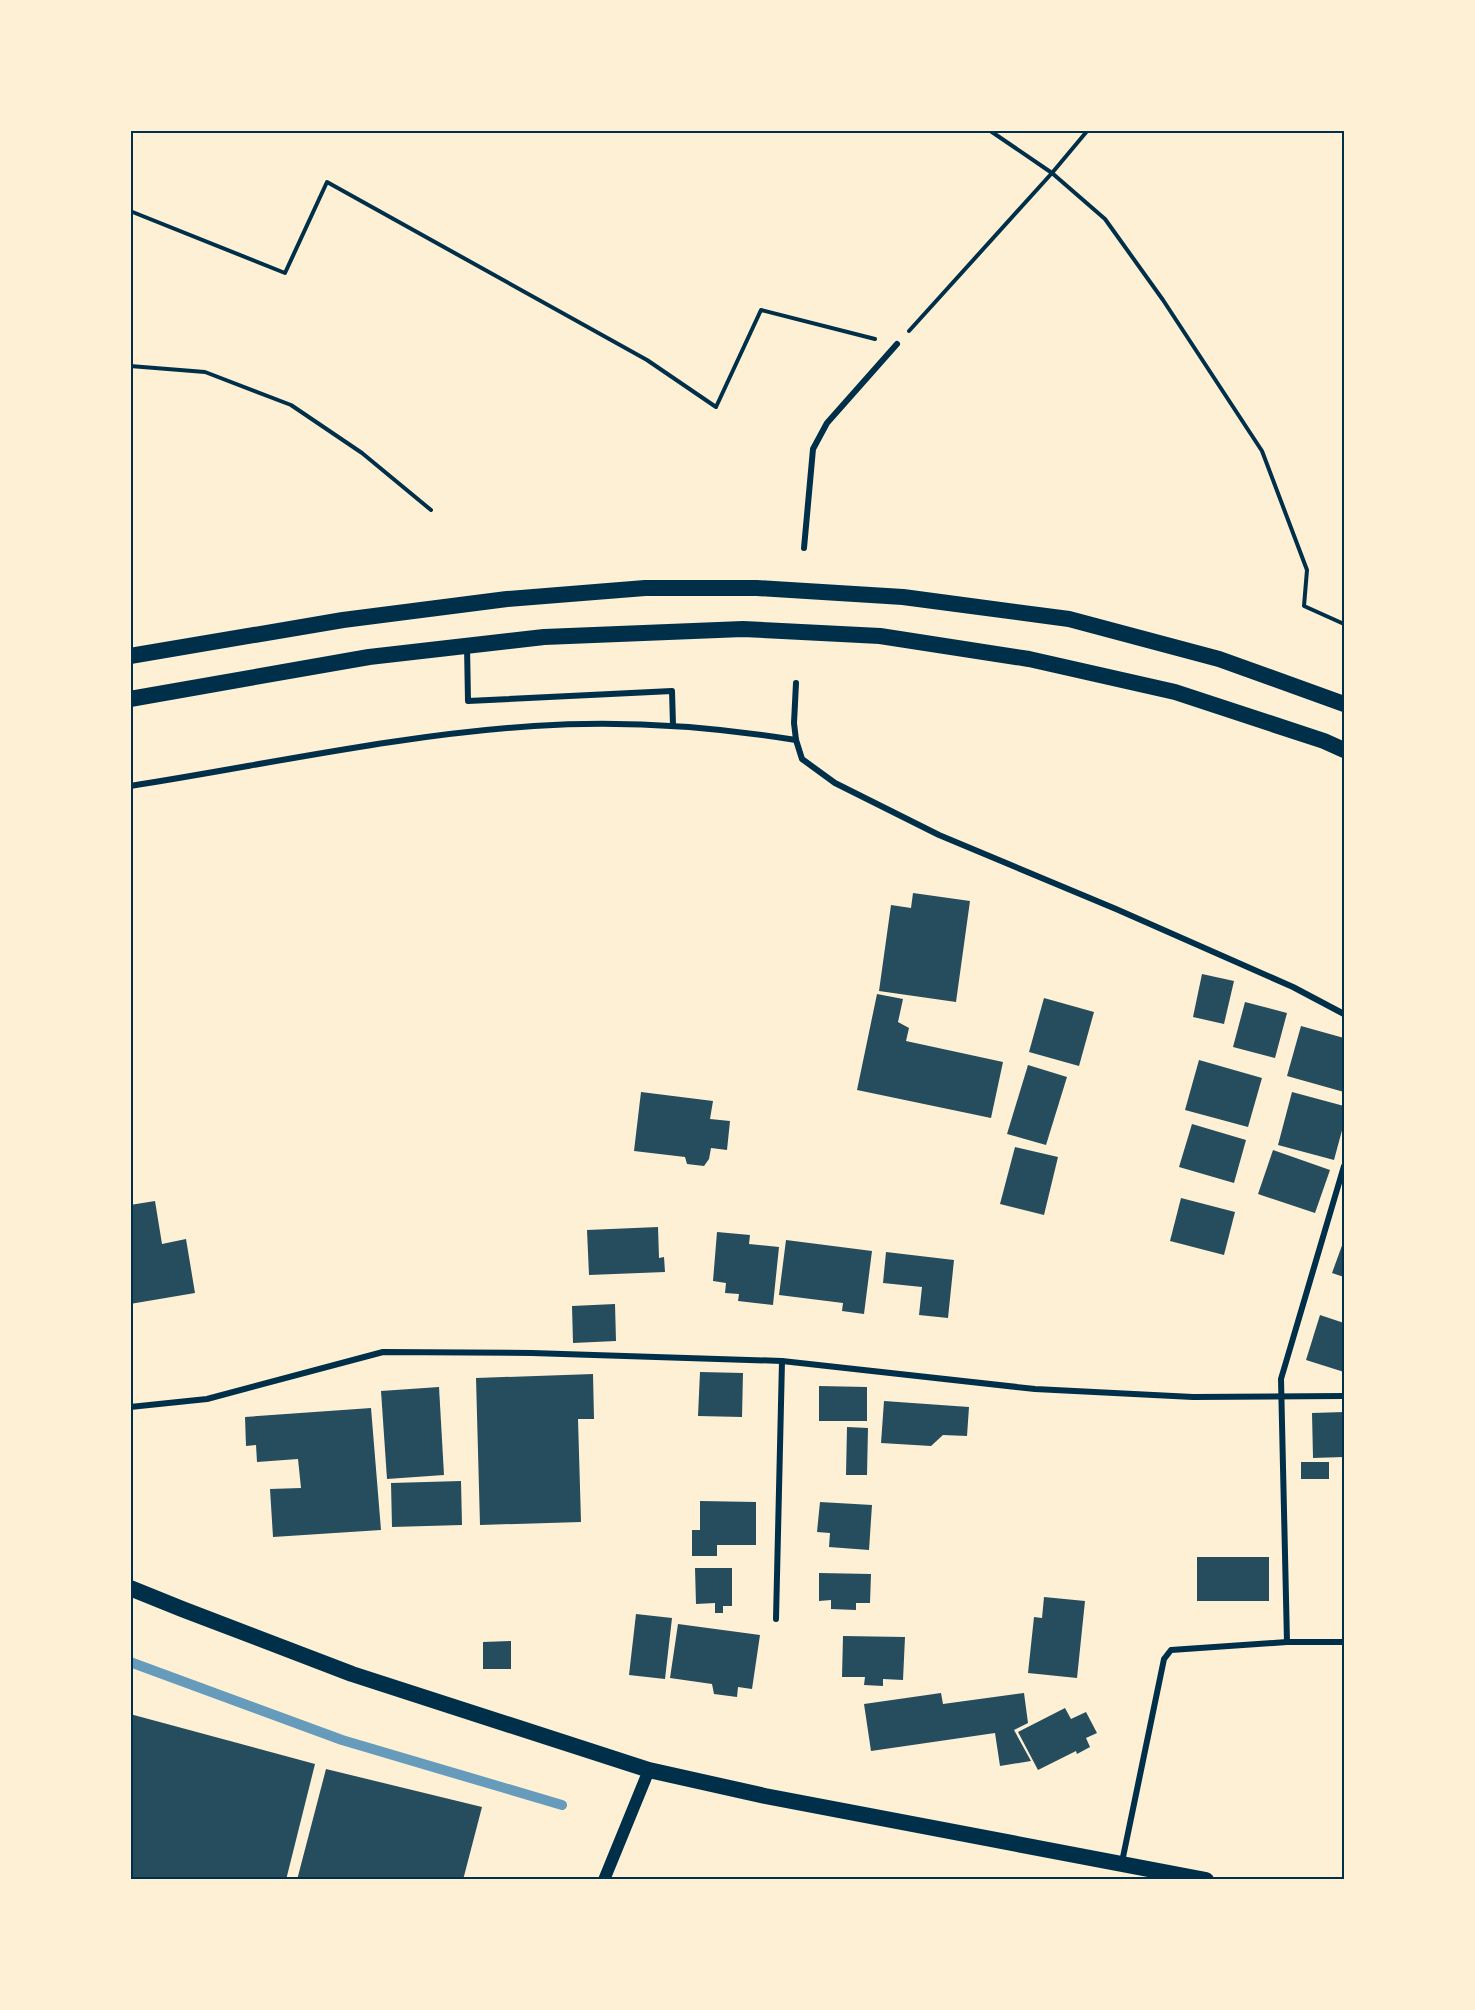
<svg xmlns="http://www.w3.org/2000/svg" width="1475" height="2010" font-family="Bitter,serif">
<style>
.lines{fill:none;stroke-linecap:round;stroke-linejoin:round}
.stream{stroke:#669bbc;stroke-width:10}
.building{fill:#264d5e}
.path{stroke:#003049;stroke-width:4}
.minor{stroke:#003049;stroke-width:6}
.secondary{stroke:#003049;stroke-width:12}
.trunk{stroke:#003049;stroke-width:16}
.neatline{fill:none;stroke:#003049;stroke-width:2}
</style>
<rect width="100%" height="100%" fill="#fdf0d5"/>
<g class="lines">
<polyline class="stream" points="130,1662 342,1740 562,1805"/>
</g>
<g class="building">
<polygon points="913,893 970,901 956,1002 879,991 891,905 911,908"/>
<polygon points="1202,974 1234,981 1224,1024 1193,1017"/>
<polygon points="877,994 903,999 898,1022 909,1028 906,1041 1003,1062 991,1118 857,1090"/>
<polygon points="1044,998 1094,1012 1079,1066 1029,1052"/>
<polygon points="1245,1002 1287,1013 1275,1058 1233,1047"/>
<polygon points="1301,1026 1344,1038 1344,1092 1287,1076"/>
<polygon points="1199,1060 1262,1078 1248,1127 1185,1110"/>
<polygon points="1028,1065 1067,1077 1046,1145 1007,1134"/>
<polygon points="641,1092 713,1101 710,1119 730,1121 727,1150 711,1148 709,1159 704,1166 687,1164 685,1157 634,1151"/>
<polygon points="1292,1092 1344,1106 1344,1123 1334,1160 1278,1145"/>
<polygon points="1192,1124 1246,1140 1234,1183 1179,1167"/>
<polygon points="1015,1147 1058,1157 1044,1215 1000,1204"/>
<polygon points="1273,1150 1330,1170 1315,1213 1258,1194"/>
<polygon points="1181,1198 1235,1212 1224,1255 1170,1241"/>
<polygon points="155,1201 162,1244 186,1239 195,1293 130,1304 130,1205"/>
<polygon points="658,1227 659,1258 664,1257 665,1272 589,1275 587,1230"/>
<polygon points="717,1232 750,1235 749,1244 779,1247 773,1305 738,1301 739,1294 725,1293 726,1283 713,1281"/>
<polygon points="786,1240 872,1251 864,1314 842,1311 843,1303 779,1295"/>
<polygon points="1344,1240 1344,1277 1332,1273"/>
<polygon points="886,1252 954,1260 948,1318 919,1315 922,1287 883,1283"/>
<polygon points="615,1304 616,1341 573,1343 572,1306"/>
<polygon points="1320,1315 1344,1323 1344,1372 1306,1360"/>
<polygon points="700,1372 743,1373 742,1417 698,1416"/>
<polygon points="593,1374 594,1419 578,1419 581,1522 480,1525 476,1378"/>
<polygon points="819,1386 867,1387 867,1421 819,1421"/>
<polygon points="439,1387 444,1475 387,1479 381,1391"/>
<polygon points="884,1401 969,1407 967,1436 943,1435 931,1446 881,1443"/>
<polygon points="371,1408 381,1530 273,1537 270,1489 301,1488 298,1459 257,1462 256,1445 246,1446 245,1417"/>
<polygon points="1344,1412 1344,1457 1313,1458 1312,1413"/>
<polygon points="847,1427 868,1428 867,1475 846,1475"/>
<rect x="1301" y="1462" width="28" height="17"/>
<polygon points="461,1481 462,1525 392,1527 391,1483"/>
<polygon points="700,1501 756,1502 756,1545 717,1545 717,1556 692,1556 692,1530 700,1530"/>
<polygon points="820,1502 872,1505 869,1550 829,1547 830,1533 817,1532"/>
<rect x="1197" y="1557" width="72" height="44"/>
<polygon points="695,1568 732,1568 732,1606 723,1606 723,1613 715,1613 715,1603 696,1604"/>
<polygon points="819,1573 871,1574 870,1603 856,1603 856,1610 831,1609 831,1600 819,1601"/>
<polygon points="1044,1597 1085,1601 1077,1678 1028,1673 1034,1617 1042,1618"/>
<polygon points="636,1614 672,1618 665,1679 629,1675"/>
<polygon points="678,1624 760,1635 752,1689 738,1687 737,1697 714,1694 712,1684 670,1678"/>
<polygon points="843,1636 905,1637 903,1680 883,1679 883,1686 864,1685 865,1677 842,1677"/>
<polygon points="511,1641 511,1669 483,1669 483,1642"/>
<polygon points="941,1693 943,1704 1024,1693 1028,1723 1014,1730 1031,1761 1000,1766 995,1733 871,1751 864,1704"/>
<polygon points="1065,1708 1071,1719 1086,1712 1097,1733 1086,1738 1090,1747 1077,1754 1076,1751 1038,1770 1018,1732"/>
<polygon points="130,1714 315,1764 286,1880 130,1880"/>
<polygon points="326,1769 482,1807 463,1880 297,1880"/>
</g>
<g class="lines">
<g class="path">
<polyline points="989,130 1052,173 1105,219 1163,300 1262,451 1307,570 1304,606 1344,624"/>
<polyline points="130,211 285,273 327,182 647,360 716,407 761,310 875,339"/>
<polyline points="909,331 1052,173 1088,130"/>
<polyline points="130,366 205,372 291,405 362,453 431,510"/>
</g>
<g class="minor">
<polyline points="804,548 813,449 827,423 897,344"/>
<polyline points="467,646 468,701 672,691 673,725"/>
<polyline points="796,683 794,723 796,740 802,759 835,783 939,835 1116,909 1293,987 1344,1014"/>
<path d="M130,786C264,765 398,735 534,726C622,720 709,726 796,740"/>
<polyline points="130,1407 207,1399 383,1352 532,1353 782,1361 1035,1389 1193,1397 1344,1396"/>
<polyline points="776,1619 782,1361"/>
<polyline points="1287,1642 1281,1379 1344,1166"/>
<polyline points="1122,1862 1164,1659 1171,1650 1287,1642 1344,1642"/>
</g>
<polyline class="secondary" points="604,1880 649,1770"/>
<g class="trunk">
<polyline points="130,656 343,620 507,599 645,588 757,588 903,597 1069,619 1219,659 1344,704"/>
<polyline points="130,699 369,657 544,637 743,629 880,636 1029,659 1175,692 1324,741 1344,750"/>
<polyline points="130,1588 182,1609 352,1674 649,1770 765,1796 1206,1880"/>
</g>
</g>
<rect width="1475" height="2010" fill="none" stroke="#fdf0d5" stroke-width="264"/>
<rect x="132" y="132" width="1211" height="1746" class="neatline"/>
</svg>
